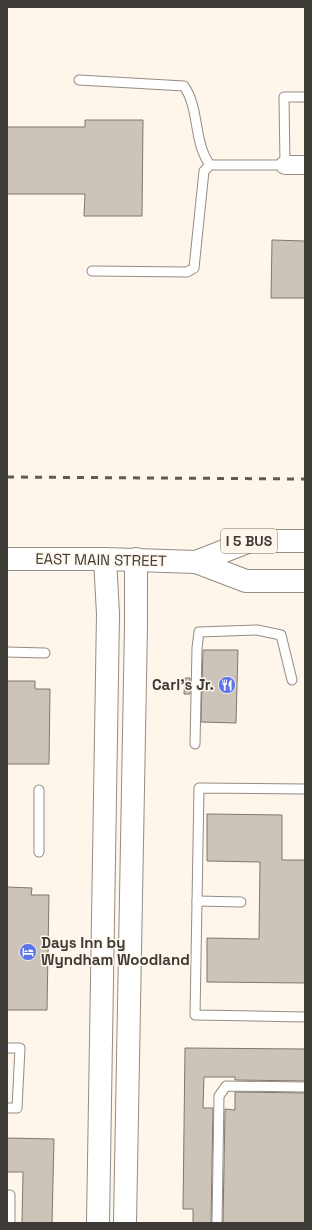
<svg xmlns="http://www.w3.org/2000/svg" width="312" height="1230" font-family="'Space Grotesk',sans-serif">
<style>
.building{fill:#ccc3b9;stroke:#80776f}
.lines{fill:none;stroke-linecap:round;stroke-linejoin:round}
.lane-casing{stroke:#958c83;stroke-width:11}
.street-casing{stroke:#958c83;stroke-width:20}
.primary-casing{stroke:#958c83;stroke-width:24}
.highway-casing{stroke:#958c83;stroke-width:24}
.lane{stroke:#fff;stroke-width:9}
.street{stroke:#fff;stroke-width:18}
.primary{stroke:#fff;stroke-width:22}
.highway{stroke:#fff;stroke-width:22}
.rail{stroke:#605b56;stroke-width:3;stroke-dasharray:7 7;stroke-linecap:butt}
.labels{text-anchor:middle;stroke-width:3;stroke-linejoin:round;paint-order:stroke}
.shield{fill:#fef5eb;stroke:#78726c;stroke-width:1}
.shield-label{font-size:14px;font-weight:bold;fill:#3e3a36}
.street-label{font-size:15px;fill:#3e3a36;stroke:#fef5eb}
.poi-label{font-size:15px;font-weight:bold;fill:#3e3a36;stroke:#fef5eb;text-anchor:end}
</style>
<rect width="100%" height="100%" fill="#fef5eb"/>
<g class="building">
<polygon points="85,120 143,120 142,216 84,216 85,194 7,194 7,127 85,127"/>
<polygon points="272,240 305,241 305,298 271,298"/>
<polygon points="203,650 238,650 236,723 201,722"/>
<polygon points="185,678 190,678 190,694 184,694"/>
<polygon points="7,681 35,681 35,689 50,689 49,764 7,764"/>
<polygon points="207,814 282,815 282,860 305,860 305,983 207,982 207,938 259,939 260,862 207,861"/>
<polygon points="7,887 32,888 31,895 49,895 47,1010 7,1010"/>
<polygon points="185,1048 305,1049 305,1081 235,1080 235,1077 204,1077 203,1108 213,1108 211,1223 193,1223 193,1209 183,1209"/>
<polygon points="235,1092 305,1093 305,1223 223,1223 225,1109 235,1110"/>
<polygon points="7,1138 54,1139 52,1223 22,1223 23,1172 7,1172"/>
</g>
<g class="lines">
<defs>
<g id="lane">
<path d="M79,80L184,86C200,109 193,142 210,165"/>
<polyline points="92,271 187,272 194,268 204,171 210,165 285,165 284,97 305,97"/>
<polyline points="7,652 45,653"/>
<polyline points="195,744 197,648 199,632 257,630 281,635 292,680"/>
<polyline points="305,789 199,788 195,1015 305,1017"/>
<polyline points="39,852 39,790"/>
<polyline points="197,901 241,902"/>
<polyline points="7,1048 20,1048 17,1108 7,1108"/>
<polyline points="7,1195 10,1195 10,1223"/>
<polyline points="217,1223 219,1096 226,1086 305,1087"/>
</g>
<polyline id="street" points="285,165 305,165"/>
<g id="primary">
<polyline points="7,559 105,559 196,562 246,581 305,581"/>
<polyline points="196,562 250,541 305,541"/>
</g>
<g id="highway">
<polyline points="98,1223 108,614 105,559"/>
<polyline points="125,1223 136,625 136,559"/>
</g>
</defs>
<use href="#lane" class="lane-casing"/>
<use href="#street" class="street-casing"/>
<use href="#primary" class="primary-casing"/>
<use href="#highway" class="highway-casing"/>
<use href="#lane" class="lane"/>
<use href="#street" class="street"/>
<use href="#primary" class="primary"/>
<use href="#highway" class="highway"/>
<polyline class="rail" points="7,477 305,479"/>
</g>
<defs>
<symbol id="restaurant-disc" viewBox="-11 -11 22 22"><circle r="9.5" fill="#5a74ea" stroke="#fef5eb"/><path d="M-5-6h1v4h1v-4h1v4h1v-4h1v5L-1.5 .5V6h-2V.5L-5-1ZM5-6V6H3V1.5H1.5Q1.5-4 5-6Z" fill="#fff"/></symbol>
<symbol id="hotel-disc" viewBox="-11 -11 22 22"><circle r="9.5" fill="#5a74ea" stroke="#fef5eb"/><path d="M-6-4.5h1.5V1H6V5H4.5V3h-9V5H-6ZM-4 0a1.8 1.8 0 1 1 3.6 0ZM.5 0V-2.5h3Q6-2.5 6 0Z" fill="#fff"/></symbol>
</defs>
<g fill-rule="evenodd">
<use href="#restaurant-disc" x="217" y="675" width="20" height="20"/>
<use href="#hotel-disc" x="18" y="942" width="20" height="20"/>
</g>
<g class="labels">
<rect class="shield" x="221" y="529" width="56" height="24" rx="3"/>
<g class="shield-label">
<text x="249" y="546">I 5 BUS</text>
</g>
<g class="street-label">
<text transform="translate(101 560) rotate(1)" y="5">EAST MAIN STREET</text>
</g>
<g class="poi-label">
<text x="214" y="690">Carl's Jr.</text>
<text x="41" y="948" text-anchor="start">Days Inn by<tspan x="41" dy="17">Wyndham Woodland</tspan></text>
</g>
</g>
<rect width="312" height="1230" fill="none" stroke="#3e3a36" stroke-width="16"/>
</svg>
